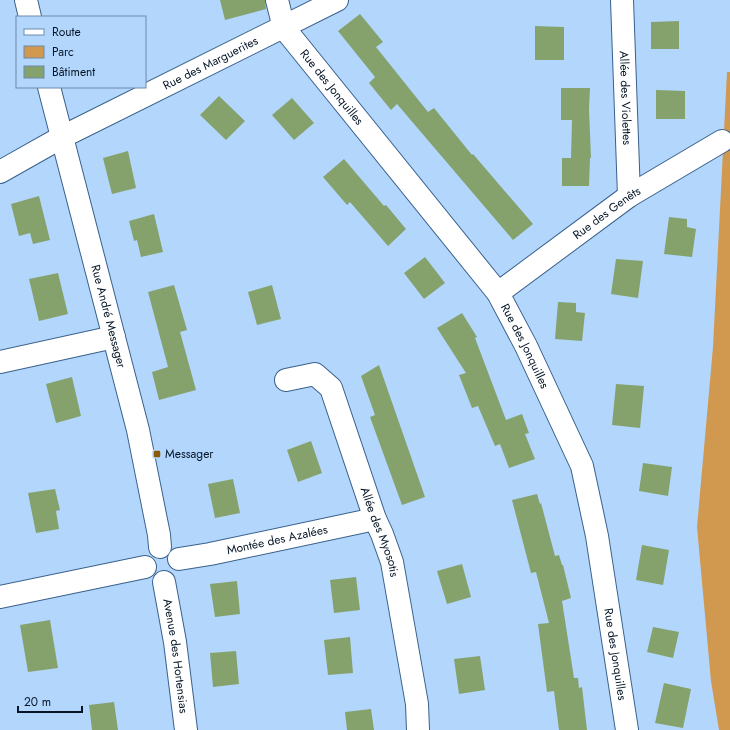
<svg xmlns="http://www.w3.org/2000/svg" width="730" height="730" font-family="Jost,sans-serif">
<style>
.green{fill:#d1984f}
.building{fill:#85a26d}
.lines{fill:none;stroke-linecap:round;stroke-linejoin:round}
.minor-casing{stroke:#39618b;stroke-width:24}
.minor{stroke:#fff;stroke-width:22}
.poi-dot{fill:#8c5a05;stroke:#b3d6fd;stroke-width:1.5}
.labels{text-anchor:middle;stroke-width:3;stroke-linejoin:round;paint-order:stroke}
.street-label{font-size:12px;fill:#051526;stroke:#b3d6fd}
.poi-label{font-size:12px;fill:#051526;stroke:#b3d6fd;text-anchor:start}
</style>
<rect width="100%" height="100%" fill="#b3d6fd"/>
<polygon class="green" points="727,72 730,72 730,730 719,730 711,681 697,527 713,347"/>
<g class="building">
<polygon points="220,0 265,0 266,9 225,20"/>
<polygon points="360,14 383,42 376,47 428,112 434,108 472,155 473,154 533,224 513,240 397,104 391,110 369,83 375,77 338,31"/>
<polygon points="679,21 679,49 651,49 651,22"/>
<polygon points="535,26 564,27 564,60 535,60"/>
<polygon points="561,88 590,88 589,109 591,158 590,158 589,186 562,186 562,158 571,158 572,120 561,120"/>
<polygon points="656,90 685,91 685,119 656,119"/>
<polygon points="219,96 245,121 226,140 200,115"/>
<polygon points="292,98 314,123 294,140 272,115"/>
<polygon points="128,151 136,188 112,194 103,158"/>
<polygon points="344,159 384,206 386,205 406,229 388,246 350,202 347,205 323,177"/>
<polygon points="39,196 50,240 33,244 30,233 19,236 11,204"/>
<polygon points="154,214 163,252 141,257 137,240 134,241 129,221"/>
<polygon points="669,217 687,219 687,227 696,229 692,257 664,254"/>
<polygon points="425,257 445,283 424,299 404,273"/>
<polygon points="616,259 643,261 638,298 611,294"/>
<polygon points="58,273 68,314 39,321 29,279"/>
<polygon points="174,285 187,330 180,332 196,390 159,400 152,372 168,367 148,292"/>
<polygon points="272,285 281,319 257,325 248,292"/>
<polygon points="558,302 576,303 576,312 585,313 582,341 555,339"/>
<polygon points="462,313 477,337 475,338 506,420 522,414 529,433 525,434 535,459 509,468 500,444 495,446 478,406 472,408 459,375 466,373 437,328"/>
<polygon points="379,365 425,497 402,505 370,417 375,415 361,376"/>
<polygon points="72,377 81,416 56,423 46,384"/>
<polygon points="616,384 644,386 640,428 612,425"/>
<polygon points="311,441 322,473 298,482 287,450"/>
<polygon points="643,463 672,467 668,496 639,491"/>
<polygon points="233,479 240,513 215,518 208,484"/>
<polygon points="55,489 60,510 56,511 59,529 36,533 28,493"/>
<polygon points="537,494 540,504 541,503 555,556 559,555 562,565 563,565 571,598 562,601 574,678 578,678 579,688 582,687 587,730 559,730 554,691 547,692 538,624 549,623 536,572 531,573 512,500"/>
<polygon points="642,545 669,550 663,585 636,580"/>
<polygon points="462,564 471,597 447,604 437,571"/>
<polygon points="356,577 360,610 334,613 330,580"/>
<polygon points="237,581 240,614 215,617 210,584"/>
<polygon points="50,620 58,668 28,672 20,625"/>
<polygon points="653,627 679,632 673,658 647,652"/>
<polygon points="350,637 353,673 328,675 324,640"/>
<polygon points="236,651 239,684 213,687 210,653"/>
<polygon points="480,656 485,690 459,694 454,659"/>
<polygon points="664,683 691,689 683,728 655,723"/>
<polygon points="114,702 118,730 92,730 89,705"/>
<polygon points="371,709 374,730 347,730 345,712"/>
</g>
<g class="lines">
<defs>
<g id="minor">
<polyline points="26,0 30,17"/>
<path id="s1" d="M277,0L284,28L498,293L526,346L582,466L597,536L627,730"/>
<path id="s2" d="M622,0L629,196"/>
<path id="s3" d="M49,87L138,430L159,535L160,547"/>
<path id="s4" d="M0,172L62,137L337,0"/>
<path id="s5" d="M498,293L629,196L722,141"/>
<polyline points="0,362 114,337"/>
<path id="s6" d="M286,380L315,374L331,388L375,519L382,534L392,562L417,704L418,730"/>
<path id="s7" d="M179,559L210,554L375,519"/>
<path id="s8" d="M164,582L175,642L186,730"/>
<polyline points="0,597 145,567"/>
</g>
</defs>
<use href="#minor" class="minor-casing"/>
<use href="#minor" class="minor"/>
</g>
<rect class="poi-dot" x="153" y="450" width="8" height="8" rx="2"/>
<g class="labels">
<g class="street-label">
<text dy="4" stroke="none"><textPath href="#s4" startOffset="237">Rue des Marguerites</textPath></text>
<text dy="4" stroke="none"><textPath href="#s1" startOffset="105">Rue des Jonquilles</textPath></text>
<text dy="4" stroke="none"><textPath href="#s2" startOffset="98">Allée des Violettes</textPath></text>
<text dy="4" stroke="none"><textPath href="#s5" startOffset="135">Rue des Genêts</textPath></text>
<text dy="4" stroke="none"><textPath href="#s3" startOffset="237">Rue André Messager</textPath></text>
<text dy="4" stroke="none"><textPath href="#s1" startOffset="429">Rue des Jonquilles</textPath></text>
<text dy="4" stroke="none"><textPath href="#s6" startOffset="203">Allée des Myosotis</textPath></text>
<text dy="4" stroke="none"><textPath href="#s7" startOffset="100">Montée des Azalées</textPath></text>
<text dy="4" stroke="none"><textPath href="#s1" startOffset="753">Rue des Jonquilles</textPath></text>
<text dy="4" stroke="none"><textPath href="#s8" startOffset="75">Avenue des Hortensias</textPath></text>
</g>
<g class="poi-label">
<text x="165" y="458">Messager</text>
</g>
</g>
<rect x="16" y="16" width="130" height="72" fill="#b3d6fd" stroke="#6d89a7"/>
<rect x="24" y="29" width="20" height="6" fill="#ffffff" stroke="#6d89a7"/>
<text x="52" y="36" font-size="12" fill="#051526">Route</text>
<rect x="24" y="46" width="20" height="12" fill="#d1984f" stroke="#6d89a7"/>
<text x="52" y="56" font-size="12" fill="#051526">Parc</text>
<rect x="24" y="66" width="20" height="12" fill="#85a26d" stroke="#6d89a7"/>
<text x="52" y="76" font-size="12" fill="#051526">Bâtiment</text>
<path d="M18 706v6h64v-6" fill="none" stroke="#051526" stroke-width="2"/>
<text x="24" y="706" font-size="12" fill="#051526" stroke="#b3d6fd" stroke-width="3" paint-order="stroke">20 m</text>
</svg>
